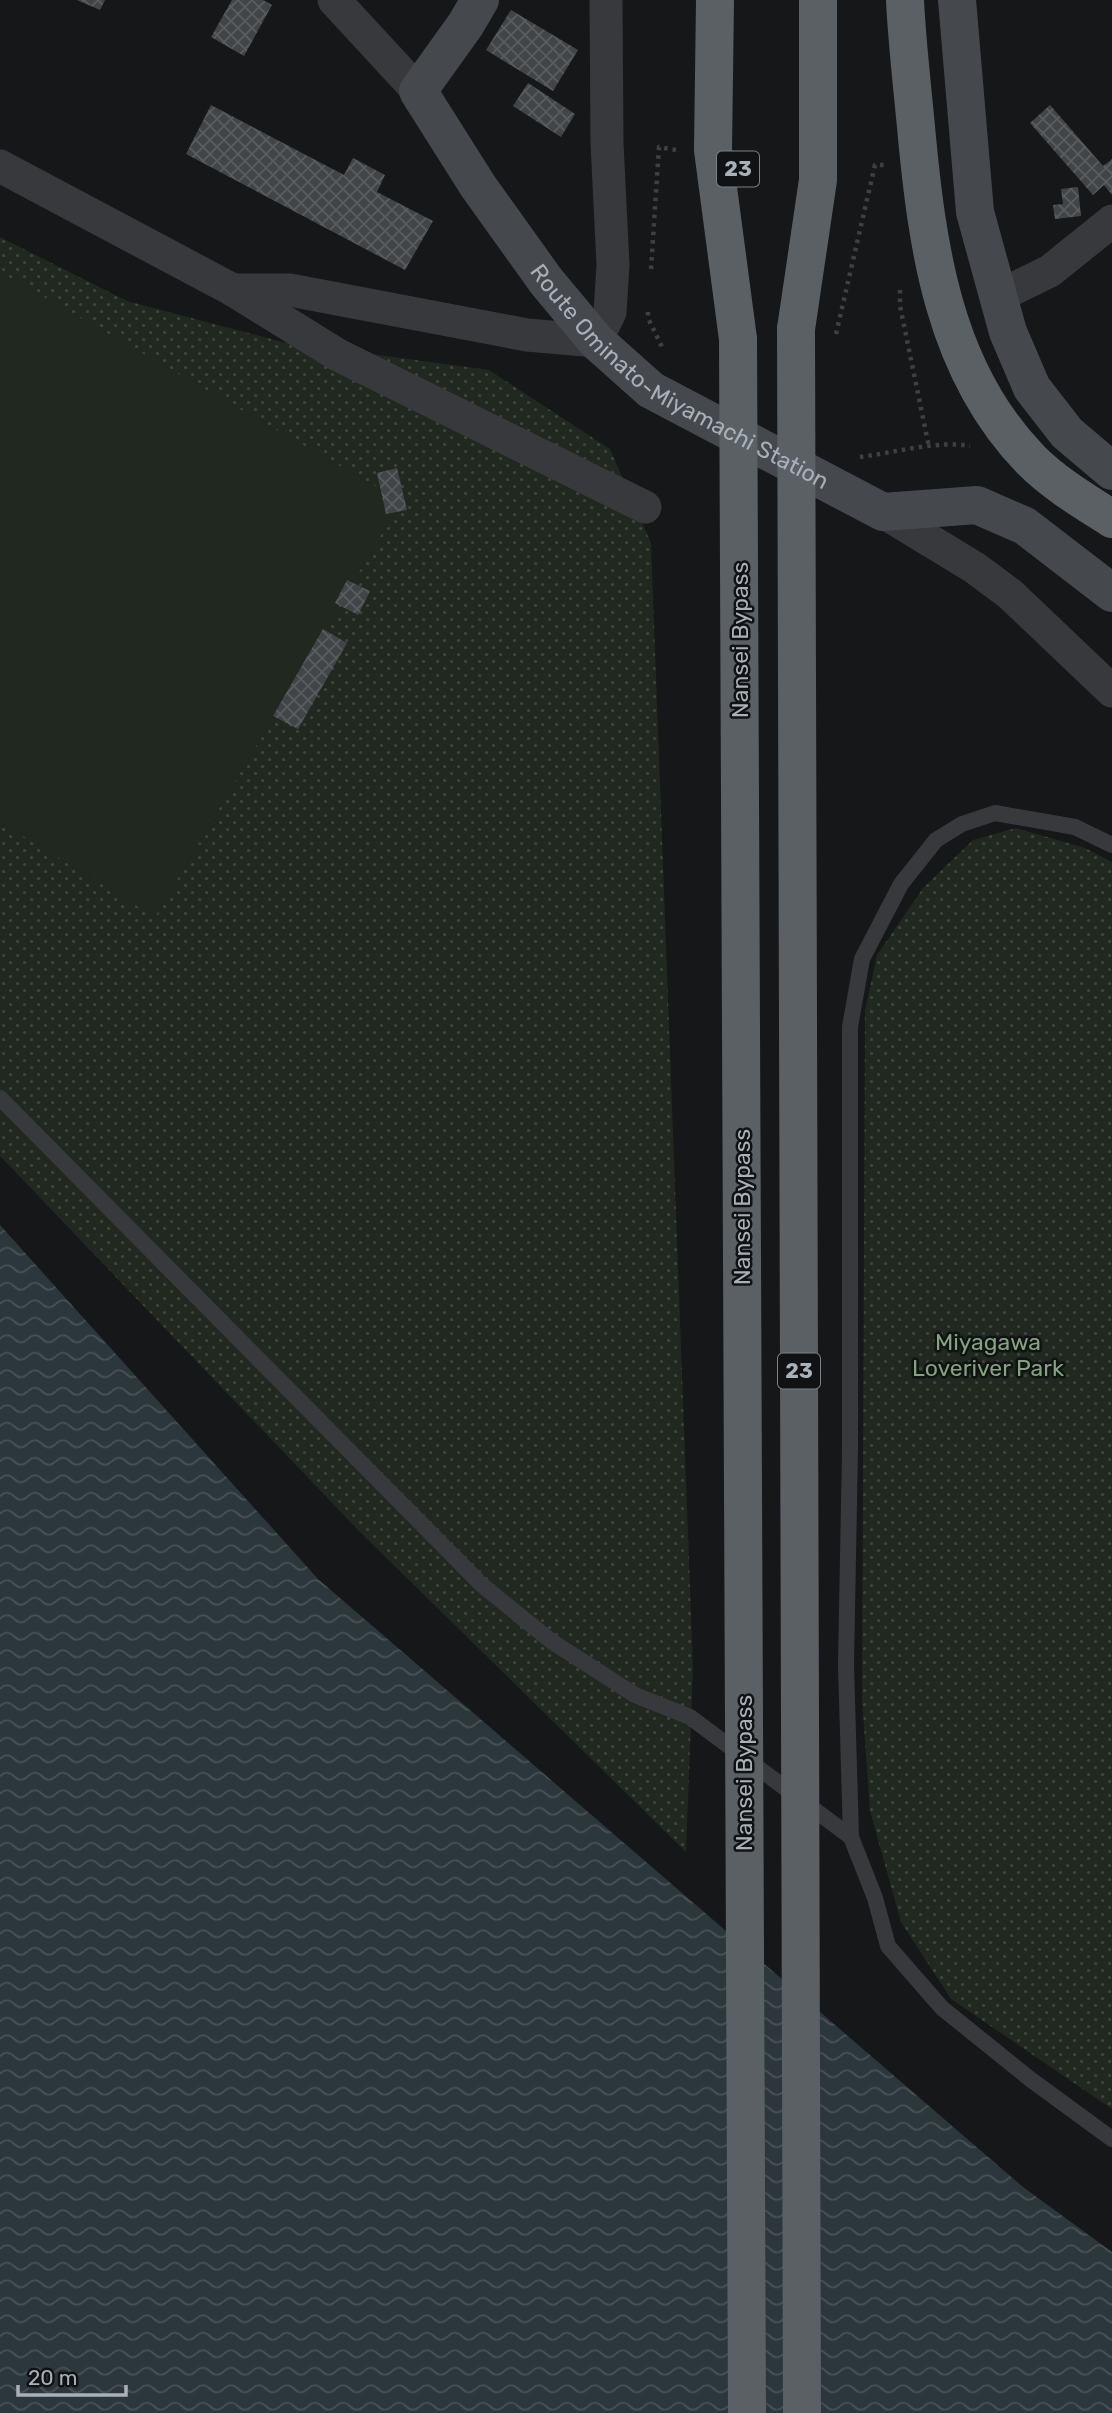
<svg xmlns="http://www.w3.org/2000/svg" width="1112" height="2413" font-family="Rubik,sans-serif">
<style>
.grass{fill:url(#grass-dots)}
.garden{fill:#202820}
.water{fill:url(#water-waves)}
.building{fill:url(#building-cross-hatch)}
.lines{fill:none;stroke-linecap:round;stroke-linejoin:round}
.path{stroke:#3d4044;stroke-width:4.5;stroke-dasharray:3.5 5;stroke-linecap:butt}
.service{stroke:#37393d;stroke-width:16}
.minor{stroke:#37393d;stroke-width:33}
.secondary{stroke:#45484d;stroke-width:38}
.trunk{stroke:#5b6065;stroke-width:38}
.trunk-bridge{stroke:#5b6065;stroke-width:38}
.labels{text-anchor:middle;stroke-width:5;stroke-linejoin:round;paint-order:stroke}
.shield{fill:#111213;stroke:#7b8186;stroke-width:2}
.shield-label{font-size:21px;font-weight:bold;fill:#a8b0b8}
.street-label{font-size:23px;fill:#a8b0b8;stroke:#111213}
.park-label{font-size:23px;fill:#83a380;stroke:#111213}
</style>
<defs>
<pattern id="grass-dots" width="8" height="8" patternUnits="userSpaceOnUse" patternTransform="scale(1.75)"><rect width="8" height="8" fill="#202820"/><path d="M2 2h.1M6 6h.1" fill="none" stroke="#3e453e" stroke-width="1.8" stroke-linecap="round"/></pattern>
<pattern id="water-waves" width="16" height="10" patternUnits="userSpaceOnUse" patternTransform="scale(1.75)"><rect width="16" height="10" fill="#2c373c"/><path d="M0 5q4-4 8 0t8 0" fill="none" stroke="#485156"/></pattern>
<pattern id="building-cross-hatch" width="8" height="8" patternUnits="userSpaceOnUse" patternTransform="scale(1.75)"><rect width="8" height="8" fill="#424548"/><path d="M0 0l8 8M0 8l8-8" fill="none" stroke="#5a5d60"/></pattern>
</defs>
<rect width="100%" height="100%" fill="#161718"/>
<g class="grass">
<polygon points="0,237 127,301 283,342 489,370 610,449 651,543 693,1669 686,1852 359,1531 0,1156"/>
<polygon points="1016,828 1085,848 1112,862 1112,2109 951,1999 901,1922 870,1811 862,1700 865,1010 877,955 923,888 973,840"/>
</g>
<polygon class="garden" points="0,272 401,501 155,917 0,822"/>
<polygon class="water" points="0,1225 318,1579 1023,2187 1112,2252 1112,2413 0,2413"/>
<g class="building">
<polygon points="77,0 105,0 100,10"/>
<polygon points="232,0 263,0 272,5 244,56 211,37"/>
<polygon points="511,10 578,50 553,91 486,50"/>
<polygon points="528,83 575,114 561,137 513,106"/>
<polygon points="211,105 344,175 353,158 385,175 377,192 433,221 405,270 186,154"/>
<polygon points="1050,105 1103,166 1112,159 1112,195 1104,185 1093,195 1030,123"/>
<polygon points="1078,187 1081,216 1055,219 1053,205 1063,204 1061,189"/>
<polygon points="397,468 407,510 386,514 377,473"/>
<polygon points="347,580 370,591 358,615 335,603"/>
<polygon points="323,629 347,643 298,729 273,716"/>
</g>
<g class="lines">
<g class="path">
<polyline points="651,269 659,147 676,150"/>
<polyline points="900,290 900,306 929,447"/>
<polyline points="648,312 648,318 663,349"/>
<polyline points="836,334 875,165 885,165"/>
<path d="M860,457C893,453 938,440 970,446"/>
</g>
<g class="service">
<polyline points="1112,845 1075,827 995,813 962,824 936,840 901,884 862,959 850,1027 850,1449 846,1665 851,1837 875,1898 888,1946 942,2008 1030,2079 1112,2139"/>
<polyline points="0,1098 482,1585 551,1641 635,1695 690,1717 851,1837"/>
</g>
<g class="minor">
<polyline points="334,0 418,91"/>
<polyline points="0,166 233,290 338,355 645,507"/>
<polyline points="233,290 290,290 527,335 596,341 610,312 613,265 607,143 606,0"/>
<polyline points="997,297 1050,271 1112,221"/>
<polyline points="883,512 975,568 1010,594 1112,691"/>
</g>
<g class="secondary">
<path id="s1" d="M480,0L466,24L418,91L478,186L546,281L596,341L651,390L883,512L977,505L1025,526L1112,593"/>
<polyline points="957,0 975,212 1008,332 1032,388 1067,433 1112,471"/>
</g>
<g class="trunk">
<polyline points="715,0 713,150 738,339"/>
<path d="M905,0C907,42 912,84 916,127C927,246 943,370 1031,460C1055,484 1084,501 1112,519"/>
<polyline points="796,329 818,180 818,0"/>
</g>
<g class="trunk-bridge">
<polyline points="796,329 802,2413"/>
<polyline points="738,339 747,2413"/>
</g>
</g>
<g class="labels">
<g class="shield">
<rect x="717" y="151.5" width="42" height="35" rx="5"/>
<rect x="778" y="1353.5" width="42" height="35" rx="5"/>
</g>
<g class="shield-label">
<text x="738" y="176">23</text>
<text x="799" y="1378">23</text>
</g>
<g class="street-label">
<text dy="8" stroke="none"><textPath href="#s1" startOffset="506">Route Ominato-Miyamachi Station</textPath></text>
<text transform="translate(740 640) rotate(-90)" y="8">Nansei Bypass</text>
<text transform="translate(742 1207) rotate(-90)" y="8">Nansei Bypass</text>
<text transform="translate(744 1773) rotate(-90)" y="8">Nansei Bypass</text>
</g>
<g class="park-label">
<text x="988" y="1350">Miyagawa<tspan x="988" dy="26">Loveriver Park</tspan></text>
</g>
</g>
<path d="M18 2385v10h108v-10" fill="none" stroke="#a8b0b8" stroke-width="3.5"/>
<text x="28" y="2385" font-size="21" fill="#a8b0b8" stroke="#111213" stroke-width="5" paint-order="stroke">20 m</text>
</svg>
